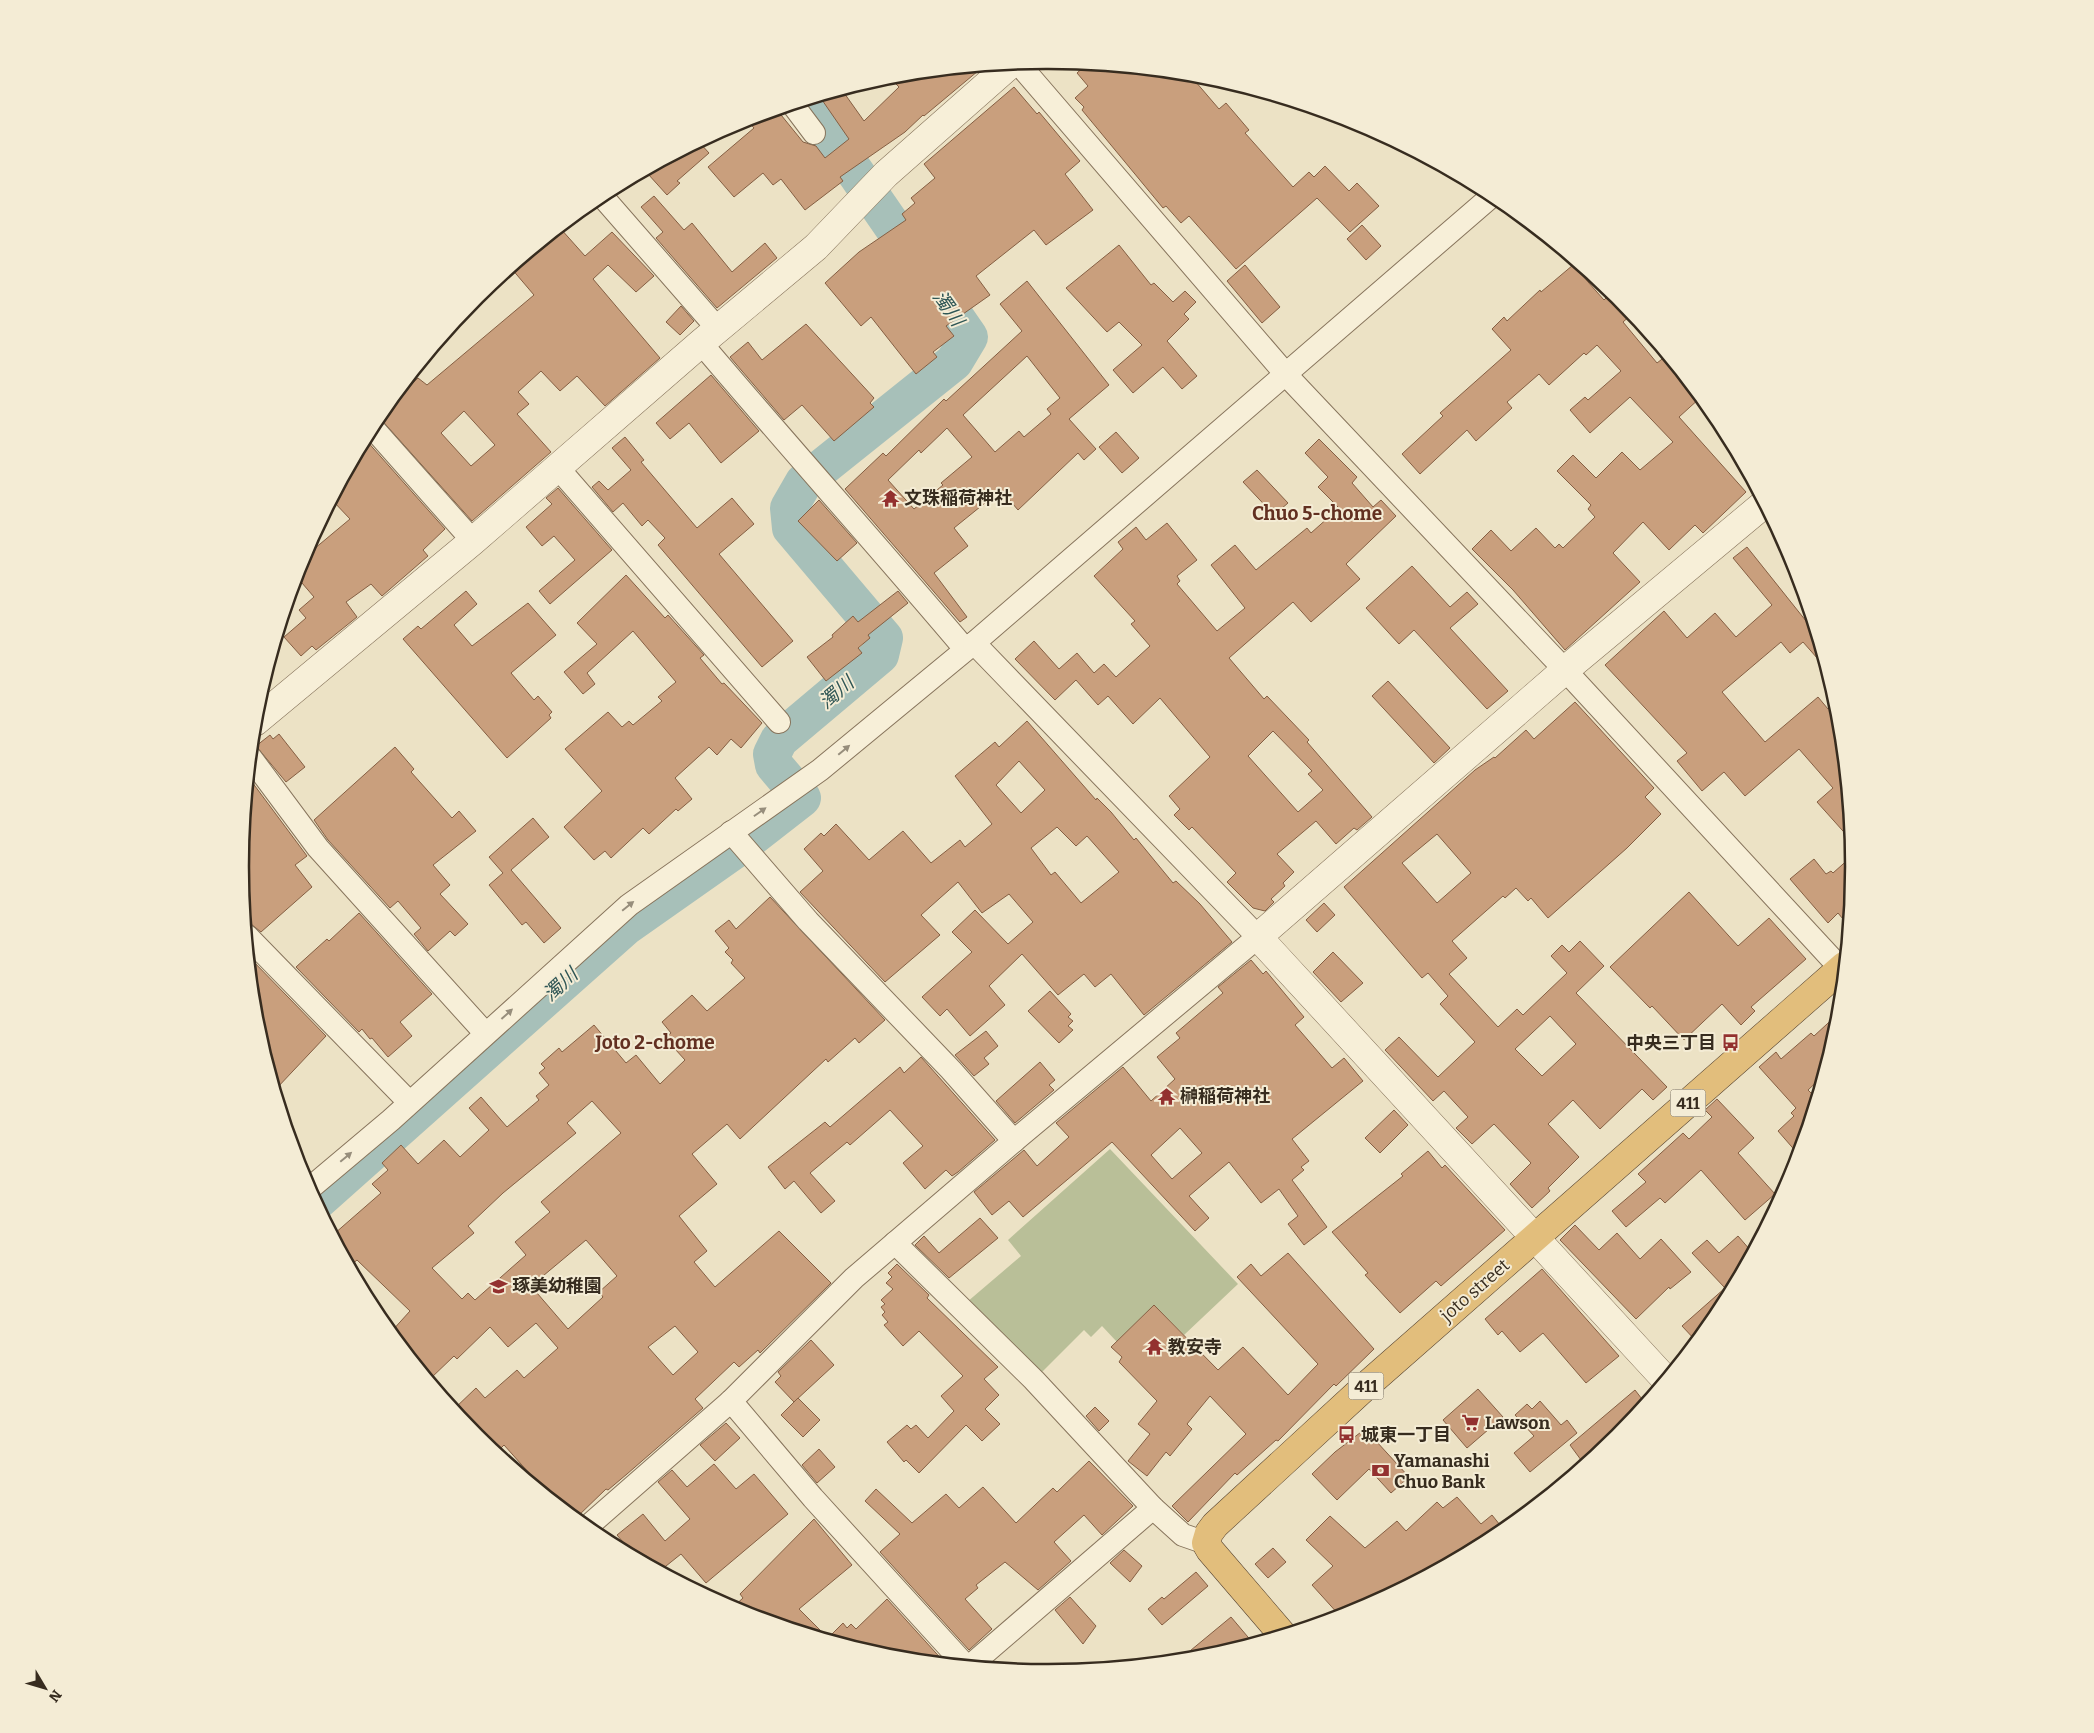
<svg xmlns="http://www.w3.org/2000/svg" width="2094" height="1733" font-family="Bitter,'Noto Sans JP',serif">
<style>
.cemetery{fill:#b9bf98}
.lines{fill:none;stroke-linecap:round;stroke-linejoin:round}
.river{stroke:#a7c0b9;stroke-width:38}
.building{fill:#c99f7d;stroke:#855f43;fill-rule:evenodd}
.minor-casing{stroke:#87745c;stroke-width:24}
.tertiary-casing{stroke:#87745c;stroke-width:29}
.trunk-casing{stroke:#554230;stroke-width:29}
.minor{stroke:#f7efd8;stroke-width:22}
.tertiary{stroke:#f7efd8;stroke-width:28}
.trunk{stroke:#e2be7c;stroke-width:28}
.oneway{fill:#978e7c}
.labels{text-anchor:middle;stroke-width:4;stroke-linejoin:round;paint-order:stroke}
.shield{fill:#f4ecd5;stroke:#706656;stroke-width:1}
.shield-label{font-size:16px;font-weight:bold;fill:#372c1f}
.poi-label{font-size:18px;font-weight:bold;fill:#372c1f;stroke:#f4ecd5;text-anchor:start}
.street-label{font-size:18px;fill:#372c1f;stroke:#f4ecd5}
.water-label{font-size:19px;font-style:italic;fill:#2f5655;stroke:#f4ecd5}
.neighbourhood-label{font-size:19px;font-weight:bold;fill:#623021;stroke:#f4ecd5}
.rim{fill:none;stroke:#372c1f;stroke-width:2.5}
</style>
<rect width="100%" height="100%" fill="#ece2c5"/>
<polygon class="cemetery" points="1110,1149 1238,1284 1184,1335 1154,1305 1117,1342 1102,1326 1091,1337 1084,1330 1034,1380 960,1308 1021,1256 1008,1240"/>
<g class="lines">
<polyline class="river" points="316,1202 625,927 743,844 802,798 774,765 772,754 779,740 880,655 884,638 791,528 789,508 804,482 954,362 969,337 806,101"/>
</g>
<g class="building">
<polygon points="1087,64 1189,74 1219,109 1226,103 1249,130 1245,133 1293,187 1309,172 1314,177 1325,166 1349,191 1357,183 1379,206 1350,232 1317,198 1236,269 1189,216 1181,223 1166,206 1163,208 1082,110 1084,107 1075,98 1088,86 1077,73"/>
<polygon points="984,66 924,116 923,115 905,132 840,177 843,181 805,210 781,179 773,185 763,173 734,197 708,167 754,128 746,119 777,110 803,142 816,146 825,158 849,139 820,97 842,90 864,121 899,87 895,83 905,74"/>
<polygon points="1014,87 1037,114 1039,112 1080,161 1065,174 1093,210 1046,245 1034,230 976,276 990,295 946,326 954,336 933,352 937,357 916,374 871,317 861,326 825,283 859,252 906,220 902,214 915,203 911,198 935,178 924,164"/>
<polygon points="699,142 709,153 677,181 680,183 667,195 648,174 660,164"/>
<polygon points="654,196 684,230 692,223 732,272 765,243 777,258 717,308 656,238 663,232 641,207"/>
<polygon points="1362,225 1381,246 1366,260 1347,239"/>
<path d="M560,228L585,256L612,232L654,276L636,292L608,265L593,279L660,358L605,406L577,376L560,391L541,371L518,392L529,404L517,414L551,452L472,521L378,416L418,378L427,385L534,295L511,268ZM464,411L495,445L471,466L441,433Z"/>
<polygon points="1119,245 1151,285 1154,283 1173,302 1185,291 1196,302 1184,314 1189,319 1167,341 1197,376 1182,389 1163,367 1133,393 1113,370 1142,345 1119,322 1107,332 1066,288"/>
<polygon points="1245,265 1280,307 1262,323 1227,281"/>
<polygon points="1573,265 1604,300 1612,292 1617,296 1632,314 1623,322 1657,363 1666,356 1700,398 1679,417 1746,492 1703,533 1695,525 1669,550 1643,522 1613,553 1640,582 1565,650 1513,590 1472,549 1491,530 1511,551 1536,528 1555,548 1559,544 1563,548 1595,517 1588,509 1591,505 1557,471 1573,455 1596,478 1622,452 1640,470 1673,442 1630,397 1590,433 1570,410 1585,397 1588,400 1621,371 1597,345 1586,355 1584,353 1549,385 1539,374 1507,402 1512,408 1476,441 1467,430 1420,474 1402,454 1443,416 1440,413 1511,350 1492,329 1504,317 1507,321 1540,290 1541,292"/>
<path d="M1027,281L1109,385L1069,419L1096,449L1084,460L1078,453L1018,510L1001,490L954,528L968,546L934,573L967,617L960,622L845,489L883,453L886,456L944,399L946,401L1022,331L1000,304ZM1027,356L1060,398L1047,409L1051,414L1024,437L1019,431L995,452L963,415ZM947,428L972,457L941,483L943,485L914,509L888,480L919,450L921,453Z"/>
<polygon points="681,306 694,321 680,335 666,322"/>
<polygon points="806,324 874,398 870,403 874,407 834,441 802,405 784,420 730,357 748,342 762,360"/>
<polygon points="711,375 759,431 721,463 689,423 670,439 656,423"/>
<polygon points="1116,432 1139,458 1122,473 1099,447"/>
<polygon points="625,437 644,460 641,462 697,528 732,498 754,524 719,554 793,641 762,667 658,545 665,538 648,520 642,526 623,503 613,512 592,487 599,481 608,490 631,470 612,448"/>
<polygon points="365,439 445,529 423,550 428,556 382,596 371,584 346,602 357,617 316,650 312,646 301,656 284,637 306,618 299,610 314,597 296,576 302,559 350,519 333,501"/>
<path d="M1319,439L1357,477L1352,483L1373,507L1381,500L1396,516L1346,564L1360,579L1335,601L1311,622L1293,602L1229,658L1264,699L1267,696L1309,740L1307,742L1372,817L1357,830L1354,828L1336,844L1316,821L1277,854L1294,872L1283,883L1285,886L1271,899L1274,902L1265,911L1253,908L1227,882L1236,873L1192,827L1189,830L1174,815L1180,809L1169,796L1210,757L1160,698L1133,724L1108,696L1098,705L1076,680L1055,700L1015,659L1034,641L1059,669L1077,653L1094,673L1104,664L1116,677L1150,646L1131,624L1135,621L1094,576L1123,549L1118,542L1136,527L1146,540L1167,523L1197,560L1177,576L1180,581L1177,584L1217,631L1245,608L1211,565L1235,545L1256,570L1307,528L1311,533L1339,508L1318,487L1328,477L1305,453ZM1273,731L1312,771L1308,774L1323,790L1298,812L1248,756Z"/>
<polygon points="1257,470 1288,503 1274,515 1243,482"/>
<polygon points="558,488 612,550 550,604 539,591 575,560 554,536 542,546 526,527 552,504 546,498"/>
<polygon points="819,500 857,543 837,561 798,521"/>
<polygon points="1747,547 1814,631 1825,667 1803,642 1790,653 1781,642 1722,692 1765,742 1818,697 1828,709 1836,702 1851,840 1817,802 1833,788 1799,749 1745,796 1724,772 1702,791 1677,761 1687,753 1605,665 1664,611 1687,638 1715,613 1736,637 1772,605 1733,558"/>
<polygon points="1412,566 1450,607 1467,592 1478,604 1450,628 1508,691 1487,709 1414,630 1399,644 1366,608"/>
<polygon points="626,575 665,618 668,615 704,655 700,658 722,684 724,683 762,723 741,748 731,739 717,755 709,747 675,778 692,799 678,811 676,809 649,834 643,828 611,858 605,851 594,860 564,827 602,791 565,749 608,712 622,727 629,721 633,725 662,701 658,697 676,682 633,631 587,673 595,684 583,694 564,672 597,644 577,623"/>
<polygon points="466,591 477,604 454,625 472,646 528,603 556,635 511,673 534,700 538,696 552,712 549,715 551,718 507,758 403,639 418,626 421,629"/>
<polygon points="898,591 908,603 868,635 870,638 858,648 862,653 826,681 807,657 833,637 832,635 853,616 858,622"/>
<polygon points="1388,681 1450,748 1434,763 1372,696"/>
<path d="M1575,702L1654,788L1645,797L1661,814L1627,848L1548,918L1531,898L1528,901L1516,888L1505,898L1503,896L1452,941L1467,958L1449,974L1498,1027L1517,1009L1523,1015L1567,973L1551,956L1562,945L1569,952L1580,941L1604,966L1576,993L1667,1087L1653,1100L1642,1089L1600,1129L1573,1100L1548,1124L1579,1157L1548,1188L1550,1191L1532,1208L1510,1184L1531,1163L1494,1124L1472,1144L1456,1128L1468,1117L1444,1091L1433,1101L1385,1050L1399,1037L1438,1077L1475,1042L1440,1004L1448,996L1428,973L1422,978L1344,887L1475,770L1494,757L1495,758L1526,730L1534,739ZM1437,834L1471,873L1437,903L1402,863ZM1550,1016L1576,1044L1542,1076L1515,1049Z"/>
<path d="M1027,721L1096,800L1097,798L1111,812L1134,840L1136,838L1173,883L1176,881L1200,904L1232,942L1144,1015L1111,974L1095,987L1084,974L1058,995L1022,954L989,986L1005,1005L970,1036L947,1009L940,1016L922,997L972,952L952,932L975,910L1008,944L1033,922L1009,894L982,913L958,882L921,915L940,935L885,982L800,892L823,871L804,849L821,833L824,836L836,824L869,860L903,831L931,863L960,840L965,847L992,824L955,776L995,742L999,747ZM1019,761L1045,790L1021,813L996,785ZM1057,827L1076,846L1087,836L1119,872L1081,903L1055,872L1051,875L1031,848Z"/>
<polygon points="279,734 305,767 286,782 256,746 270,735 273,739"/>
<polygon points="395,747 414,769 411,772 452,818 459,811 476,831 433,865 450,885 440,894 468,924 455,936 450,931 428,951 414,934 421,928 398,901 390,908 328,840 314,820"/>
<polygon points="249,778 307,856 295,865 312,887 261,932 251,924 246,923 241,866"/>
<polygon points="533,818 549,837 511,870 561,928 544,943 526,922 522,925 489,885 503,873 489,857"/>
<polygon points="1852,856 1854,867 1848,925 1838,913 1828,923 1790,879 1814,859 1826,874 1831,871 1833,873"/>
<polygon points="1689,892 1738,946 1769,918 1806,959 1751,1007 1755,1011 1741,1025 1722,1004 1684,1040 1652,1006 1650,1008 1610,967"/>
<path d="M770,897L885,1020L859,1043L855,1038L828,1062L826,1059L740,1139L727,1124L692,1154L717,1184L679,1216L707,1251L694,1262L715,1287L779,1231L831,1283L760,1353L758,1350L739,1367L734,1362L695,1399L703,1408L627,1474L608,1490L606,1489L576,1518L536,1485L538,1483L504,1445L496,1453L477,1437L454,1409L476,1388L485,1398L517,1370L524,1378L558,1348L536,1323L508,1347L490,1327L457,1359L454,1356L430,1379L391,1332L410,1311L357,1260L350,1266L334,1234L381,1193L372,1184L388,1170L382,1163L401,1145L418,1164L444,1140L460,1157L489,1130L469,1108L481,1097L507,1127L539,1100L536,1096L549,1085L539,1073L545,1068L541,1064L559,1048L562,1052L594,1025L626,1063L636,1055L660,1084L685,1060L665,1038L671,1033L662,1022L692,995L707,1011L745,978L731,963L733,960L725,952L729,948L715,931L729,920L736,929ZM592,1101L621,1133L541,1202L550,1212L515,1242L526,1255L475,1300L468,1293L462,1299L432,1268L474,1233L468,1226L503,1193L576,1133L567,1123ZM586,1240L617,1276L599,1292L603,1297L568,1329L531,1286ZM675,1326L698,1352L673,1375L648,1347Z"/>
<polygon points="1324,903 1335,915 1317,932 1306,920"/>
<polygon points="359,913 432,994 400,1022 412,1036 388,1057 372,1038 370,1039 362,1029 359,1032 296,967 327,939 329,941"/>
<polygon points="1333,952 1363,983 1341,1002 1313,972"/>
<polygon points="249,957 326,1036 276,1089 256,1024"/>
<path d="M1251,960L1263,974L1266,971L1304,1017L1295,1025L1332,1068L1344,1058L1363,1081L1292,1139L1309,1161L1301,1167L1304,1170L1292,1180L1327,1227L1304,1245L1288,1224L1298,1216L1279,1189L1261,1203L1229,1162L1189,1196L1209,1218L1195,1231L1112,1142L1023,1217L1009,1201L992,1215L974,1192L1024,1150L1037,1166L1069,1137L1056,1123L1123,1067L1151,1101L1175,1079L1157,1057L1180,1038L1176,1033L1223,993L1218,987ZM1180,1128L1202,1153L1172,1179L1151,1155Z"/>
<polygon points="1050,991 1071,1014 1068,1017 1073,1021 1068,1026 1073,1030 1059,1043 1028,1011"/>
<polygon points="1839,1013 1838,1024 1822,1077 1808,1090 1812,1094 1818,1088 1798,1154 1778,1131 1794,1116 1791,1113 1796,1108 1759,1067 1776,1052 1781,1059 1811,1033 1814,1036"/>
<polygon points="986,1031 998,1046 984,1058 989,1064 974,1076 955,1055"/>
<polygon points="921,1057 995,1140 958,1172 952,1176 946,1170 925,1189 903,1163 923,1146 890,1110 850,1145 847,1142 810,1173 835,1201 821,1213 794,1181 785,1189 768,1167 825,1122 830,1127 900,1067 904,1073"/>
<polygon points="1040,1062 1055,1080 1049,1085 1054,1090 1015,1123 996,1101"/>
<polygon points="1717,1099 1754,1138 1738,1153 1775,1194 1745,1220 1701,1170 1665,1203 1660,1198 1626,1227 1612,1211 1646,1182 1638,1174 1683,1133 1689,1139 1712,1117 1705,1110"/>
<polygon points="1394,1110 1408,1125 1380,1153 1365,1138"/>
<polygon points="1428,1151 1442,1168 1445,1165 1505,1230 1441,1286 1436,1281 1400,1313 1365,1275 1368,1273 1332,1232 1403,1176 1401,1174"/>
<polygon points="980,1218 998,1238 949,1278 915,1245 924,1236 939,1253"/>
<polygon points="1575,1225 1599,1250 1617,1233 1640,1259 1661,1239 1691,1272 1670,1289 1669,1287 1636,1319 1560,1240"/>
<polygon points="1738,1236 1751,1251 1717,1315 1696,1341 1682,1326 1725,1288 1692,1253 1707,1240 1719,1253"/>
<polygon points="1288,1253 1374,1349 1336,1386 1334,1384 1278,1441 1276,1440 1237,1475 1235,1473 1188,1522 1172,1506 1246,1434 1210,1396 1187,1424 1192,1429 1170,1456 1166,1452 1147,1476 1128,1461 1150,1434 1138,1424 1157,1401 1119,1362 1122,1357 1111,1347 1154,1305 1218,1370 1243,1347 1288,1395 1318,1364 1237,1277 1251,1264 1261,1276"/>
<polygon points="897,1264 929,1295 927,1298 998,1367 984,1379 999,1395 985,1409 1000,1424 982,1441 966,1425 919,1473 906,1460 904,1462 887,1442 907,1425 911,1429 916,1425 928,1438 954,1411 941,1396 963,1376 919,1331 903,1346 884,1325 888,1322 882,1315 885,1312 881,1307 885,1304 881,1300 893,1289 886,1283 892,1277 888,1273"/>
<polygon points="1542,1269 1619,1356 1586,1383 1543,1333 1520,1352 1502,1331 1498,1335 1485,1319"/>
<polygon points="811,1340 834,1365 794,1402 775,1382 781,1376 778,1372"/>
<polygon points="1478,1389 1503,1417 1467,1448 1443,1420"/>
<polygon points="1635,1390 1645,1403 1617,1437 1584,1464 1570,1445"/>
<polygon points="798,1398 820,1420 803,1437 781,1415"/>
<polygon points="1540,1401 1561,1425 1567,1420 1577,1433 1530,1472 1514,1453 1534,1436 1515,1415 1527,1404 1532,1409"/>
<polygon points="1095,1407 1109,1421 1099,1431 1086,1416"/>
<polygon points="726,1423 740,1438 715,1461 700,1445"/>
<polygon points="1365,1429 1409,1477 1391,1493 1369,1469 1337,1500 1312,1474 1335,1452"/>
<polygon points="819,1449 835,1467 817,1483 802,1465"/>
<polygon points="1089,1461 1133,1506 1102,1535 1084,1515 1054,1542 1071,1561 1038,1590 1005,1562 976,1585 978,1588 965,1599 992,1629 969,1650 880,1552 900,1534 865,1501 876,1489 912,1523 946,1494 959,1508 983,1487 1016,1523 1053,1488 1057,1492"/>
<polygon points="714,1464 736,1489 754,1474 788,1514 706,1583 681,1554 661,1570 635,1556 617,1535 643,1514 665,1541 690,1519 658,1482 672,1470 687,1487"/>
<polygon points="1457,1497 1481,1524 1492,1515 1504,1530 1495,1537 1355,1612 1340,1616 1312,1585 1333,1566 1306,1540 1330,1516 1365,1548 1397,1521 1406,1531 1437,1502 1443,1508"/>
<polygon points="814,1519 852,1565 799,1609 828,1638 843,1623 847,1628 851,1624 856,1629 887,1599 945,1663 889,1657 732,1608 743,1598 740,1594"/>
<polygon points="1273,1548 1286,1562 1268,1578 1255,1564"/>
<polygon points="1124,1550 1142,1566 1130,1582 1110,1563"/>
<polygon points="1196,1572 1208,1586 1162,1625 1148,1609 1162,1597 1164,1599"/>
<polygon points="1070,1597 1096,1626 1083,1644 1055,1610"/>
<polygon points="1231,1617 1253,1643 1204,1658 1179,1660"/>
</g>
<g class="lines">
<defs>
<g id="minor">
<polyline points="1018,63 1290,379 1565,670 1843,971"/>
<polyline points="793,105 814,133"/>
<polyline points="601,195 718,329"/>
<path d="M701,343C788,446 878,546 965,649"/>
<polyline points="372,427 473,541"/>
<polyline points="558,468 779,722"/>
<polyline points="251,758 318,848 485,1033"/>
<polyline points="731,832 808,921 951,1070 1014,1141"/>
<polyline points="247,936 409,1102"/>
<polyline points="309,1189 391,1120 629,905 820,770 974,643 1493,195"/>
<polyline points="895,1243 1034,1380 1153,1508 1183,1535 1206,1543"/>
<polyline points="731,1401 813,1498 965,1665"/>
<polyline points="587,1527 731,1401 854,1278 1014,1141 1258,937 974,643"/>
<polyline points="971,1665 1153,1508"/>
</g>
<g id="tertiary">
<polyline points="255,722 473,541 701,343 816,247 886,174 1012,63"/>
<polyline points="1665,1379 1258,937 1565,670 1764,504"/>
</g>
<polyline id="trunk" points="1282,1634 1210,1550 1206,1543 1209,1533 1215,1525 1367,1385 1844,966"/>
</defs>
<use href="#minor" class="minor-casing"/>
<use href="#tertiary" class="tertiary-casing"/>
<use href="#trunk" class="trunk-casing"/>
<use href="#minor" class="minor"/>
<use href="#tertiary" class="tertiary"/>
<use href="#trunk" class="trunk"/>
</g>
<defs><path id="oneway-solid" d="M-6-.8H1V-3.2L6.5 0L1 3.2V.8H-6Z" transform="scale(1.25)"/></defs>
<g class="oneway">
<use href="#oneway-solid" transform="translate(844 750) rotate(-40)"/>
<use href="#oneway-solid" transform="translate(760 812) rotate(-35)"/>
<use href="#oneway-solid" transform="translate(628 906) rotate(-39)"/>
<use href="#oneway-solid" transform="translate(507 1014) rotate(-42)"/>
<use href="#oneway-solid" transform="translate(346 1157) rotate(-40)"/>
</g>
<defs>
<symbol id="temple-bare" viewBox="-9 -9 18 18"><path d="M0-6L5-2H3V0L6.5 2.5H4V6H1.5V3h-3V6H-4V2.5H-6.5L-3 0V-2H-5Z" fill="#93312f" stroke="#f4ecd5" stroke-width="2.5" paint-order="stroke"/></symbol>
<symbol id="bus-bare" viewBox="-9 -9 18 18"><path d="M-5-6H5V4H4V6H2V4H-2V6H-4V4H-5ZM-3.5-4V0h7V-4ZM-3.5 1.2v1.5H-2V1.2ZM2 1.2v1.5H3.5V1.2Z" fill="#93312f" stroke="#f4ecd5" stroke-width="2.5" paint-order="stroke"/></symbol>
<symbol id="school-bare" viewBox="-9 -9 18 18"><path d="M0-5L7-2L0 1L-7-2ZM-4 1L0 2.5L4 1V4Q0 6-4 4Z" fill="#93312f" stroke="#f4ecd5" stroke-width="2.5" paint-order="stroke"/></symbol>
<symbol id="supermarket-bare" viewBox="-9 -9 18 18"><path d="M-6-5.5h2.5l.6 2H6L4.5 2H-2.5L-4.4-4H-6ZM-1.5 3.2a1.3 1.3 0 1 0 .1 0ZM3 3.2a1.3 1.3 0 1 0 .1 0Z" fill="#93312f" stroke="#f4ecd5" stroke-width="2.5" paint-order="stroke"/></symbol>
<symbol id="bank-bare" viewBox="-9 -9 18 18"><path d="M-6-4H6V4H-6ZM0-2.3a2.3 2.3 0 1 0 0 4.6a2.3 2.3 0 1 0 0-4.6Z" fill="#93312f" stroke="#f4ecd5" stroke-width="2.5" paint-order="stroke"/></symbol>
</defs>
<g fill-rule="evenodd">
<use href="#temple-bare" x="878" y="486" width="25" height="25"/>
<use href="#bus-bare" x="1718" y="1030" width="25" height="25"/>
<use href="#temple-bare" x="1154" y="1084" width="25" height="25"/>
<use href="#school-bare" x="486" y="1274" width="25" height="25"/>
<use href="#temple-bare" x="1142" y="1334" width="25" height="25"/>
<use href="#supermarket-bare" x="1458" y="1410" width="25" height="25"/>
<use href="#bus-bare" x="1334" y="1422" width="25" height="25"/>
<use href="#bank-bare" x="1368" y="1458" width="25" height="25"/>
</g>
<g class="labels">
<g class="shield">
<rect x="1670.5" y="1089.5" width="35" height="27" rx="4"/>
<rect x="1348.5" y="1372.5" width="35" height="27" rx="4"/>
</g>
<g class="shield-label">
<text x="1688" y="1109">411</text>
<text x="1366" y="1392">411</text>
</g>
<g class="poi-label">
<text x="904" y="504">文珠稲荷神社</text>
<text x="1716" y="1049" text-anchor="end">中央三丁目</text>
<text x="1180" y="1102">榊稲荷神社</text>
<text x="512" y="1292">琢美幼稚園</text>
<text x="1168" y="1353">教安寺</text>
<text x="1485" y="1429">Lawson</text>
<text x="1361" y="1441">城東一丁目</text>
<text x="1394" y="1467">Yamanashi<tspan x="1394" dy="21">Chuo Bank</tspan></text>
</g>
<g class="street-label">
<text transform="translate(1475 1290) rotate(-41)" y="6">joto street</text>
</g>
<g class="water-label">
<text transform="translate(949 308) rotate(55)" y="7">濁川</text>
<text transform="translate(836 692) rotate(-40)" y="7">濁川</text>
<text transform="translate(560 984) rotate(-42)" y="7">濁川</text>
</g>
<g class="neighbourhood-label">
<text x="1317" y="520">Chuo 5-chome</text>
<text x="655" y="1049">Joto 2-chome</text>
</g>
</g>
<path d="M0 0H2094V1733H0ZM1046 69H1048A797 797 0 0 1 1845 866V867A797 797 0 0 1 1048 1664H1046A797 797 0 0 1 249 867V866A797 797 0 0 1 1046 69Z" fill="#f4ecd5" fill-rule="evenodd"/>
<path class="rim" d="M1046 69H1048A797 797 0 0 1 1845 866V867A797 797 0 0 1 1048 1664H1046A797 797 0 0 1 249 867V866A797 797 0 0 1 1046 69Z"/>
<g transform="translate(45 1688) rotate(128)" stroke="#f4ecd5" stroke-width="4" paint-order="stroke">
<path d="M0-4L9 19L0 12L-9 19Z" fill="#372c1f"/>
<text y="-8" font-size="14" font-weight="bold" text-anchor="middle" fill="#372c1f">N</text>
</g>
</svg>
